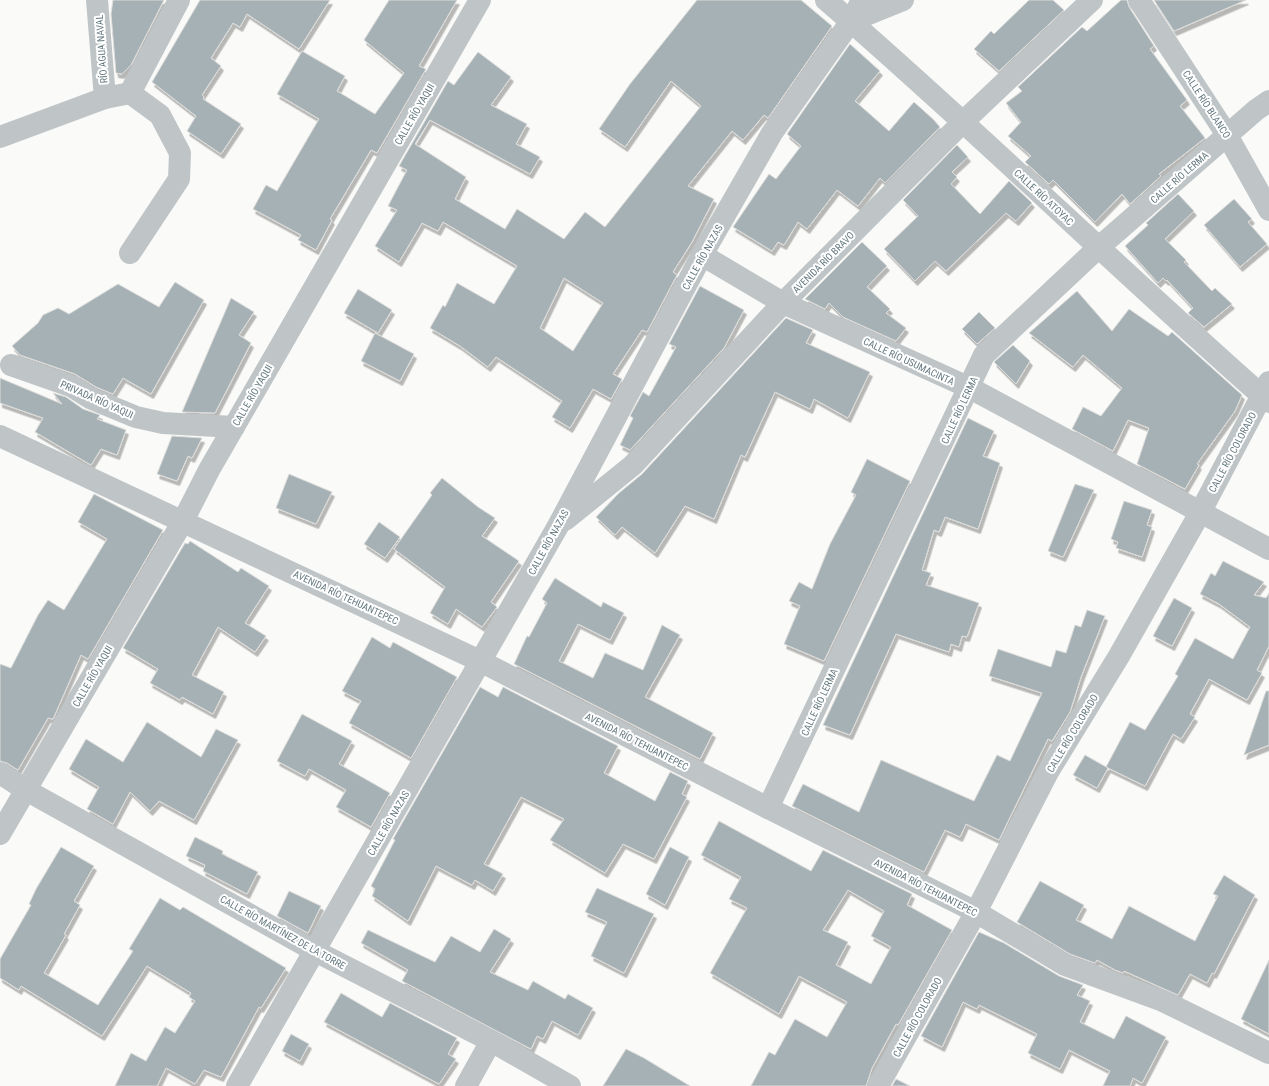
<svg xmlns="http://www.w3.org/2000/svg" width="1269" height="1086" font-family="'Roboto Condensed',sans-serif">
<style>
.building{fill:#a6b1b5;stroke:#dcdcda;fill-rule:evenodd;filter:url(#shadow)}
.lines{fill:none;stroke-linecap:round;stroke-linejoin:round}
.minor{stroke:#bfc5c7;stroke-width:22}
.labels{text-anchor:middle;stroke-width:4;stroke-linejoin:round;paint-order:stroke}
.street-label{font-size:10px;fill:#667a81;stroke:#fff}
</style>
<defs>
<filter id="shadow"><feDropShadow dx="2.5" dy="4.5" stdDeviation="0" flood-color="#0004"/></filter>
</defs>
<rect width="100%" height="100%" fill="#fafaf8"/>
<g class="building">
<polygon points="113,0 164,0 131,65 122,74 116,73 111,14"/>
<polygon points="200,0 330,0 299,49 247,14 240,27 233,23 211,58 221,66 202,95 204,97 203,99 241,124 221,154 187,131 196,116 152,82"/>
<polygon points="389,0 457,0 419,66 426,69 377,153 371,150 330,219 332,220 316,250 298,240 301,235 253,209 266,185 277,191 319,119 277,94 302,51 345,76 337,91 375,114 404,73 364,40"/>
<path d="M697,0H801L832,26L768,118L764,115L743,140L732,131L688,186L714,199L692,242L673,272L677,275L647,332L642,330L613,374L622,379L611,399L593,389L570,428L552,417L562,401L496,357L488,367L460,346L430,328L443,305L445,307L457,283L494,304L517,266L443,222L438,231L422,223L399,262L375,246L397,210L388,206L407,170L399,166L448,81L454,85L478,52L511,77L491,105L527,124L516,144L540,157L530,174L430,120L415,144L466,177L455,199L505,229L517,209L564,239L585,212L605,227L701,106L671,81L625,147L599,129L630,84ZM564,278L603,303L573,351L540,328Z"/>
<polygon points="1029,0 1053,0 1064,10 999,71 974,49 991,31 994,34"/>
<polygon points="1121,0 1127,0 1129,7 1154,46 1150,49 1187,100 1180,106 1205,138 1159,174 1161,176 1130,204 1122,194 1095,222 1053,180 1049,184 1025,162 1031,156 1008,136 1021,122 1006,103 1022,91 1018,87 1082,27 1087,31"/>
<polygon points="1154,0 1246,0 1174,31"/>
<polygon points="850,44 880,71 855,101 889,131 914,102 933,119 940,127 885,183 880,178 858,206 837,190 807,229 798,222 784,245 778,242 772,251 733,227 769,174 776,179 801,146 787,134"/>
<polygon points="957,145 968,157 952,172 957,177 951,184 980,214 1009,181 1032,203 1016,221 1006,213 946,271 935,261 915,281 884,249 918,216 903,200"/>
<polygon points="1178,194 1194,211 1165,239 1186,260 1184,262 1212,291 1215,288 1232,304 1204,327 1188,313 1193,308 1167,280 1166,281 1163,278 1158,283 1125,246 1148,225 1146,223"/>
<polygon points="1234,199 1252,219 1248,222 1267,244 1240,267 1204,225"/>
<polygon points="862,242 887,266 867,287 890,309 886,313 906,328 896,341 843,317 829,303 825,309 805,299"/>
<polygon points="175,282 204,300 151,394 123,378 113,394 96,387 75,374 20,355 12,346 38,323 43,315 58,308 69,314 118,284 159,307"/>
<polygon points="700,286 744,310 724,348 630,450 620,445 633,418 630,416 643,392 649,396 676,347 669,344"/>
<polygon points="358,289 392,310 378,333 344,313"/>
<polygon points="1077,291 1112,331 1129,309 1168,336 1172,332 1242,395 1235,411 1197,464 1199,465 1185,489 1137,464 1149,428 1128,420 1113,451 1072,429 1083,407 1101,416 1122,388 1083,355 1073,367 1029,333"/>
<polygon points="231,298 254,312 239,335 251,343 215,413 182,412"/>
<polygon points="979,312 995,328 977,344 962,329"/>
<polygon points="786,318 813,330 806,343 870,372 848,418 814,399 810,409 775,392 745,457 741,455 714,519 685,506 655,553 622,527 615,535 596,517 619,493 642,474"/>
<polygon points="375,333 414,354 400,381 361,361"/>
<polygon points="1013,345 1030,361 1016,384 994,362"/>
<polygon points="0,378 62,404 53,393 66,397 83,409 100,415 97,419 126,430 117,455 101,449 91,465 35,432 43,418 0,403"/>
<polygon points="968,418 994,431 983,456 1000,463 978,529 945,517 939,532 934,530 922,570 931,573 926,585 979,603 967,637 962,636 959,647 951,644 949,652 896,634 850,735 823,725"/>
<polygon points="172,436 202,438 192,458 188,456 177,481 157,474"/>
<polygon points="867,459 910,481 824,661 784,644 800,606 789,601 799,582 812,589 830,544 856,495 851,492"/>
<polygon points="289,474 332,492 316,524 276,508"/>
<polygon points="442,478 478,507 495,518 482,536 519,561 491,602 497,607 482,627 456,609 448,624 430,613 445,587 394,549 432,495 430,493"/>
<polygon points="1075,484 1094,490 1063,557 1048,551"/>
<polygon points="94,494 163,530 88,659 81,655 53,719 48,718 18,770 7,763 0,761 0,664 11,668 38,615 48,600 64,610 107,539 78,522"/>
<polygon points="1124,501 1152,510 1147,525 1152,527 1142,557 1116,548 1118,542 1111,539"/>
<polygon points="379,522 400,537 385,558 364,544"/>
<polygon points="190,541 238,572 241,568 269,586 245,623 266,636 255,652 218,627 192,675 224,692 213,714 182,697 180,700 150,683 158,669 123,648 185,543 188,544"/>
<polygon points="1223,561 1264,582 1254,595 1266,598 1269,593 1269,646 1257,670 1262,673 1247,700 1209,679 1190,714 1195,717 1181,739 1173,734 1145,786 1106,767 1130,722 1145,730 1178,676 1175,674 1195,638 1233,659 1250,627 1219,604 1200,594 1211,573 1215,576"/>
<polygon points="555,578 601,607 603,602 624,613 610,640 578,624 559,661 593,678 605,653 643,670 662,625 680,635 645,697 713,733 700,759 514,664 527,636 529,637 547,603 542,599"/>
<polygon points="1174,598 1192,608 1172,646 1153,636"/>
<polygon points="1087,610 1105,616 1081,677 1070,712 1052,741 1048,739 999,840 966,824 960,837 945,830 924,872 792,806 803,784 859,812 881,760 974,801 997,755 1010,761 1042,693 989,676 998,649 1051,667 1056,650 1066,653 1075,625 1081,627"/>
<polygon points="372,637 390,648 393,642 457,677 411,758 349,723 361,701 342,691"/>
<polygon points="480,687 498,697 503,687 618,746 604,773 655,801 670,772 688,781 682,794 687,797 654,859 623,844 605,873 550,840 564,819 521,797 484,864 503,874 493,891 475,880 472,885 436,866 408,921 372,896 375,889 371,886 395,840 393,839"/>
<polygon points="1266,691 1269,691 1269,745 1244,755"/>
<polygon points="302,714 352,741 339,764 390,793 371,827 336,807 346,790 309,769 305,776 277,761"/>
<polygon points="147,722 201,757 216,729 238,740 194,820 159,801 150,811 130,792 113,824 87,809 99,787 69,769 86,739 123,762"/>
<polygon points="1085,755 1108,768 1097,788 1073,775"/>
<path d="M719,821L811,871L823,850L912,894L907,905L952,930L898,1025L896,1024L872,1068L866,1086H751L769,1052L775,1055L795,1019L827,1037L847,1002L799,976L779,1014L710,973L747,908L729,899L741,877L701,855ZM848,890L884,911L871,936L891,947L871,984L836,965L848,942L823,930Z"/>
<polygon points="195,837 223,851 222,854 258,872 247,894 203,871 205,865 186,856"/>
<polygon points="61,847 94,866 74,901 80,905 64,934 66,935 44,973 98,1005 133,951 129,949 160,898 180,910 183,907 286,968 261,1008 259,1007 221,1077 204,1070 195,1084 166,1068 157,1086 115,1086 131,1053 146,1061 165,1027 175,1033 195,1001 189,997 191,993 147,966 102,1036 21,986 19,990 0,978 0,959 31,905 29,904 36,889"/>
<polygon points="670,847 689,857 665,905 646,894"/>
<polygon points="1224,875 1255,895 1214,974 1212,973 1207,983 1190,974 1178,995 1124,971 1123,973 1115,970 1097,960 1095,963 1070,954 1017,922 1040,881 1084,905 1076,920 1112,939 1129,906 1195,941 1218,896 1213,894"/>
<polygon points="597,888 654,914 624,973 591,956 607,922 585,912"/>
<polygon points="289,891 321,906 308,933 277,916"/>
<polygon points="494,929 511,939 490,972 528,990 533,981 565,999 568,994 593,1008 578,1035 552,1021 543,1039 537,1036 531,1049 402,981 408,970 361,943 368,930 435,962 451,936 480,952"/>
<polygon points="979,932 1004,943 1059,976 1083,985 1077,995 1090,1001 1080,1022 1114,1039 1126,1016 1166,1037 1142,1083 1133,1078 1130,1086 1103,1086 1110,1071 1069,1050 1060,1069 1028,1053 1037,1034 979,1005 977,1009 963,1002 942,1047 921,1036"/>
<polygon points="1269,960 1269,1034 1241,1019"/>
<polygon points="341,993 382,1017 390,1003 457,1038 448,1054 456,1059 439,1084 324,1022"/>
<polygon points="291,1034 309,1044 300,1061 282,1051"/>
<polygon points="626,1049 644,1058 690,1086 603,1086"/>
<polygon points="896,1079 910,1086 892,1086"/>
</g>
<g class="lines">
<g class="minor">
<polyline points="97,0 105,98"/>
<path d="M826,0C977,130 1119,270 1269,402"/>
<polyline points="1139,0 1227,135 1269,210"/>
<polyline points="851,21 903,0"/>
<polyline points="0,137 105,98 130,93"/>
<polyline points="130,253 179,179 180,153 160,115 130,93 179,0"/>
<polyline points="702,255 783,303 970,388 1269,549"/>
<polyline points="11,365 71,386 90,398 136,417 163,423 234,427"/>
<polyline points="0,436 480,661 768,808 976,912 1065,965 1163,1001 1269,1053"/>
<polyline points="565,520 633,465 783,303 964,121 1092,0"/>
<polyline points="0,773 26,790 315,951 491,1041 570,1086"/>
<polyline points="768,808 984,355 1098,248 1256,110 1269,101"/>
<polyline points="0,834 183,521 209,470 480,0"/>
<polyline points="237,1086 558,526 702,255 772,133 851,21 862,0"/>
<polyline points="466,1086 491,1041"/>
<polyline points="878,1086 976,912 1048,772 1119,656 1201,511 1269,382"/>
</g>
</g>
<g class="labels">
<g class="street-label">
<text transform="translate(101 49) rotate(-94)" y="4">RÍO AGUA NAVAL</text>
<text transform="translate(1207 104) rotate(57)" y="4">CALLE RÍO BLANCO</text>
<text transform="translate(414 114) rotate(-60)" y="4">CALLE RÍO YAQUI</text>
<text transform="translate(1179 177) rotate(-41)" y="4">CALLE RÍO LERMA</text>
<text transform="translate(1044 197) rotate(43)" y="4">CALLE RÍO ATOYAC</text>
<text transform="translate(702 257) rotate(-61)" y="4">CALLE RÍO NAZAS</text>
<text transform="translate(823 262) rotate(-45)" y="4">AVENIDA RÍO BRAVO</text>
<text transform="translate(909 361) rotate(25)" y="4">CALLE RÍO USUMACINTA</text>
<text transform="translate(252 395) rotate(-60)" y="4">CALLE RÍO YAQUI</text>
<text transform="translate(97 399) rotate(24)" y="4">PRIVADA RÍO YAQUI</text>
<text transform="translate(959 410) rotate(-65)" y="4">CALLE RÍO LERMA</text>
<text transform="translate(1232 452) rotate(-62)" y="4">CALLE RÍO COLORADO</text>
<text transform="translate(548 542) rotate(-61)" y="4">CALLE RÍO NAZAS</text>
<text transform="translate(346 597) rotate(25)" y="4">AVENIDA RÍO TEHUANTEPEC</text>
<text transform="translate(92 676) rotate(-60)" y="4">CALLE RÍO YAQUI</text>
<text transform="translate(819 702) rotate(-65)" y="4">CALLE RÍO LERMA</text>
<text transform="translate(1072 733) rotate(-59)" y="4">CALLE RÍO COLORADO</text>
<text transform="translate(637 741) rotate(27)" y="4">AVENIDA RÍO TEHUANTEPEC</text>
<text transform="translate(388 823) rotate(-60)" y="4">CALLE RÍO NAZAS</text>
<text transform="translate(926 887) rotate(27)" y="4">AVENIDA RÍO TEHUANTEPEC</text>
<text transform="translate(283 932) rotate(29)" y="4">CALLE RÍO MARTÍNEZ DE LA TORRE</text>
<text transform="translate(917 1017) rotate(-61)" y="4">CALLE RÍO COLORADO</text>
</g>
</g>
</svg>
